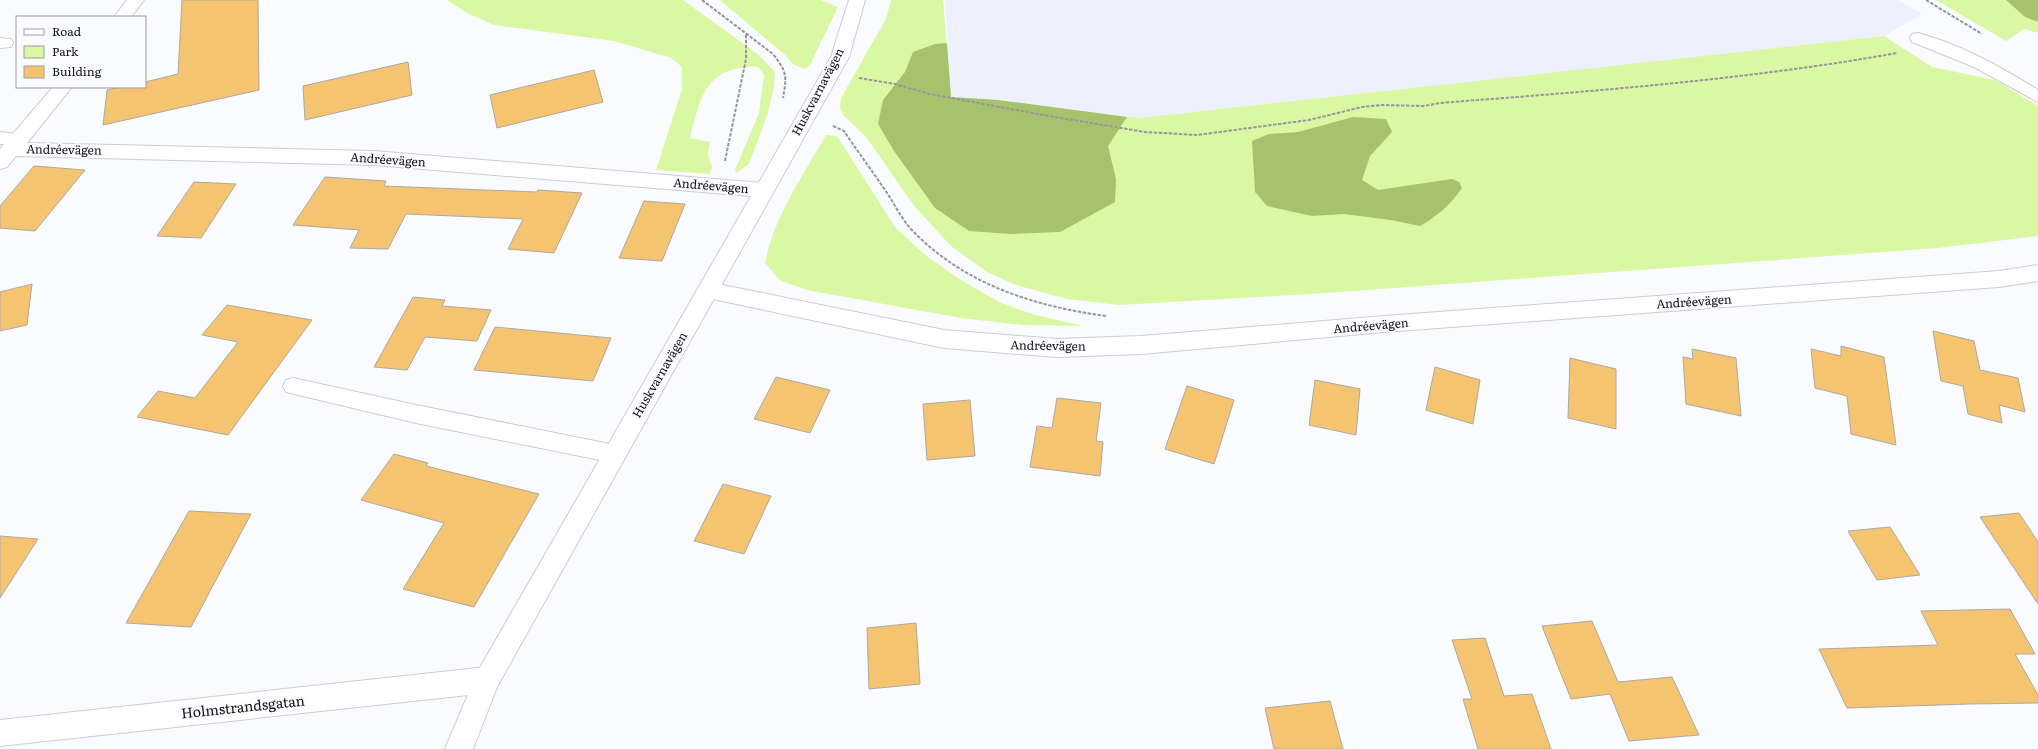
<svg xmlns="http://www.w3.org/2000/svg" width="2038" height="749" font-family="Literata,serif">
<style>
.built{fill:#eef0fe}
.green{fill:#daf7a3}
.forest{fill:#a6c26d}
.building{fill:#f5c471;stroke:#aca8a3}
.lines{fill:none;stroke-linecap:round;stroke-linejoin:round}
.lane-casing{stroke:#ccccd3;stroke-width:2}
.street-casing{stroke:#ccccd3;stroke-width:2}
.secondary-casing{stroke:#ccccd3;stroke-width:2}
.path{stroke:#97979b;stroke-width:2;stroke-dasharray:3.5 1.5;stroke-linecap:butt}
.lane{fill:#fff;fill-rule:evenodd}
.street{fill:#fff;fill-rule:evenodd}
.secondary{fill:#fff;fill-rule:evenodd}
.labels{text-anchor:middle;stroke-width:4;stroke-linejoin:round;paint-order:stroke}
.street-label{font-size:12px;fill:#111113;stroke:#fafbff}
.near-street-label{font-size:14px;fill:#111113;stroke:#fafbff}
</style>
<rect width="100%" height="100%" fill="#fafbff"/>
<polygon class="built" points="945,0 1898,0 1922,14 1884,36 1139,118 998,100 951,97"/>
<g class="green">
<path d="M447,0H683L759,55L775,72L774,87L767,116L749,164L736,173L735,170L759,113L764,75L758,67C752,66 746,67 740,68C703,73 698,107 690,138L710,142L708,155L712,167L710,174L656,170L682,89V67L671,58L614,41L494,25L467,13Z"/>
<polygon points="720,0 821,0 838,7 810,65 805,69 794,65 785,55"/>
<polygon points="891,0 943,0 951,97 998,100 1139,118 1884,36 1932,67 1995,80 2038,106 2038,236 1938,248 1327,293 1119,305 1067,299 1016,285 987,272 951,246 915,207 866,137 843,115 840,107 841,98 886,19"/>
<polygon points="1936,0 2006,0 2025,17 2038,22 2038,33 2024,29 2006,41"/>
<path d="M826,135L837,136L895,227L925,255L961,280L999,302L1032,314L1083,326L1023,325L961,318L807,290L781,281L765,263C774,216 803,176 826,135Z"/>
</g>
<g class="forest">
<polygon points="2006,0 2038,0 2038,22 2025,17"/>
<polygon points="947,43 951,97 998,100 1127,117 1108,146 1116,179 1115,202 1060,232 1011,234 969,231 935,208 894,151 878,124 883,100 905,72 913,52 935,44"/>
<path d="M1353,117L1386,119L1392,132L1370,156L1362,180L1378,190L1452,179L1459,182L1462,188C1451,204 1438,216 1420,226L1391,220L1344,214L1312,216L1267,206L1255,192L1252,141L1269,134L1298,132Z"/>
</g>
<g class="building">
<polygon points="182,0 258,0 259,90 103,125 107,90 120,87 145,87 145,82 178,74"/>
<polygon points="408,62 412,95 305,120 303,86"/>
<polygon points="594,70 603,102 497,128 490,95"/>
<polygon points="34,166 85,170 35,231 0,228 0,206"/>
<polygon points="325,177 386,181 384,186 537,192 538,190 582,193 554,253 508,249 523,219 406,214 388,249 350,248 359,230 293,225"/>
<polygon points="194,182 236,184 201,238 157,236"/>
<polygon points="644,201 685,204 662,261 619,258"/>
<polygon points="32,284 27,325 0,331 0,292"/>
<polygon points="413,297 445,300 442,306 491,310 477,341 425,337 407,370 374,367"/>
<polygon points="227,305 312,320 228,435 137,417 158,391 195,398 238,342 202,335"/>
<polygon points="495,327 611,338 593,381 474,370"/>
<polygon points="1933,331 1974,341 1980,370 2018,378 2025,412 1999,405 2002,423 1968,414 1963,386 1941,381"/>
<polygon points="1841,346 1884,357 1896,445 1851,434 1847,396 1815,388 1811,349 1841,356"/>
<polygon points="1692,349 1736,358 1741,416 1686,404 1683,357 1693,359"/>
<polygon points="1570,358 1616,369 1616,429 1568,418"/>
<polygon points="1435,367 1480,380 1473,424 1426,410"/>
<polygon points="776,377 830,390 810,433 754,419"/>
<polygon points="1315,380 1360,389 1356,435 1309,425"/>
<polygon points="1187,386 1234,400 1214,464 1165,449"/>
<polygon points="1057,398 1101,403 1096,441 1103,442 1100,476 1030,467 1037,426 1052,428"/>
<polygon points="970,400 975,456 927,460 923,404"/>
<polygon points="394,454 428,463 426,466 539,494 474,607 403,589 444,523 361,500"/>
<polygon points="723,484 771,496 744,554 694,541"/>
<polygon points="189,511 251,514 191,627 126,623"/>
<polygon points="2019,513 2038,542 2038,604 1980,517"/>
<polygon points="1890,527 1920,575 1877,580 1848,531"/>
<polygon points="0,536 38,539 0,598"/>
<polygon points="2010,609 2035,654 2015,654 2038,695 2038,703 1969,704 1847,708 1819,649 1938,645 1921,611"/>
<polygon points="1592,621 1618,682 1672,677 1699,735 1629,741 1610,694 1571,699 1542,626"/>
<polygon points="916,623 920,684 869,689 867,628"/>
<polygon points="1485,638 1504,696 1532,694 1551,749 1478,749 1463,699 1472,699 1452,640"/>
<polygon points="1330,701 1343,749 1274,749 1265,708"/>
</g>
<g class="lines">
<defs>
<g id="lane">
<path d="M1918,33C1960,44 2001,67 2038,90V102L1974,67L1912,42L1910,38L1912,34Z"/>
<polygon points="0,38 11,39 13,43 11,47 0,48"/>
<polygon points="0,132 26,135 28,139 26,143 20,145 0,144"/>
<polygon points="293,378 416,405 615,445 622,448 626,454 622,460 615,463 416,423 286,392 283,386 286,380"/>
</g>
<g id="street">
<polygon points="127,0 144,0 131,17 114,17"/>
<polygon points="53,87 72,87 27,143 374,151 763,183 770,185 773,190 770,195 763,197 374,165 16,156 7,167 0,169 0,149"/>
<polygon points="2038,265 2038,281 1999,287 1384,332 1141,354 1057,357 944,348 708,298 701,296 698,290 701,284 708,282 944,330 1057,339 1141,336 1384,316 1999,271"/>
<polygon points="487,667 496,671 500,680 496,689 487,693 0,746 0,720"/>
</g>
<polygon id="secondary" points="849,0 865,0 849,57 497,687 473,749 445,749 478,671 831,57"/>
</defs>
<use href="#lane" class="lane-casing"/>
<use href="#street" class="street-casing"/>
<use href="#secondary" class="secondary-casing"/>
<g class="path">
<path d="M702,0L773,54C787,72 787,76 783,98"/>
<polyline points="1926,0 1982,34"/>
<path d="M859,78L895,84L930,94L1043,115L1145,132L1197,135L1309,120L1362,107L1382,105L1424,106L1440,103C1593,91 1746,80 1897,53"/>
<path d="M833,126L844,131C858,152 873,172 887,193C895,205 901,218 911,229C963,284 1033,306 1106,316"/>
<polyline points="725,161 746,59 746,35"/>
</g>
<use href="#lane" class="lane"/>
<use href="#street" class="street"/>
<use href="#secondary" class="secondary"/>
</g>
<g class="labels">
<g class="street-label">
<text transform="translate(818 92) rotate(-62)" y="4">Huskvarnavägen</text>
<text transform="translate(64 150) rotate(1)" y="4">Andréevägen</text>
<text transform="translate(388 160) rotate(4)" y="4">Andréevägen</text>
<text transform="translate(711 186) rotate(5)" y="4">Andréevägen</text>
<text transform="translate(1694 302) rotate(-4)" y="4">Andréevägen</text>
<text transform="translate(1371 326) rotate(-5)" y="4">Andréevägen</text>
<text transform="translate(1048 346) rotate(1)" y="4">Andréevägen</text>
<text transform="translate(660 375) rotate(-60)" y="4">Huskvarnavägen</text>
</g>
<g class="near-street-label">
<text transform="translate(243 707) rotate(-6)" y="5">Holmstrandsgatan</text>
</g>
</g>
<rect x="16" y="16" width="130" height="72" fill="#fafbff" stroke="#9d9da1"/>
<rect x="24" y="29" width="20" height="6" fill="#ffffff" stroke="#9d9da1"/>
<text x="52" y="36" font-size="12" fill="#111113">Road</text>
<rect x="24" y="46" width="20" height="12" fill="#daf7a3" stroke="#9d9da1"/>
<text x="52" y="56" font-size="12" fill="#111113">Park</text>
<rect x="24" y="66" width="20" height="12" fill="#f5c471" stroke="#9d9da1"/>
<text x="52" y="76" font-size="12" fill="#111113">Building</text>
</svg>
